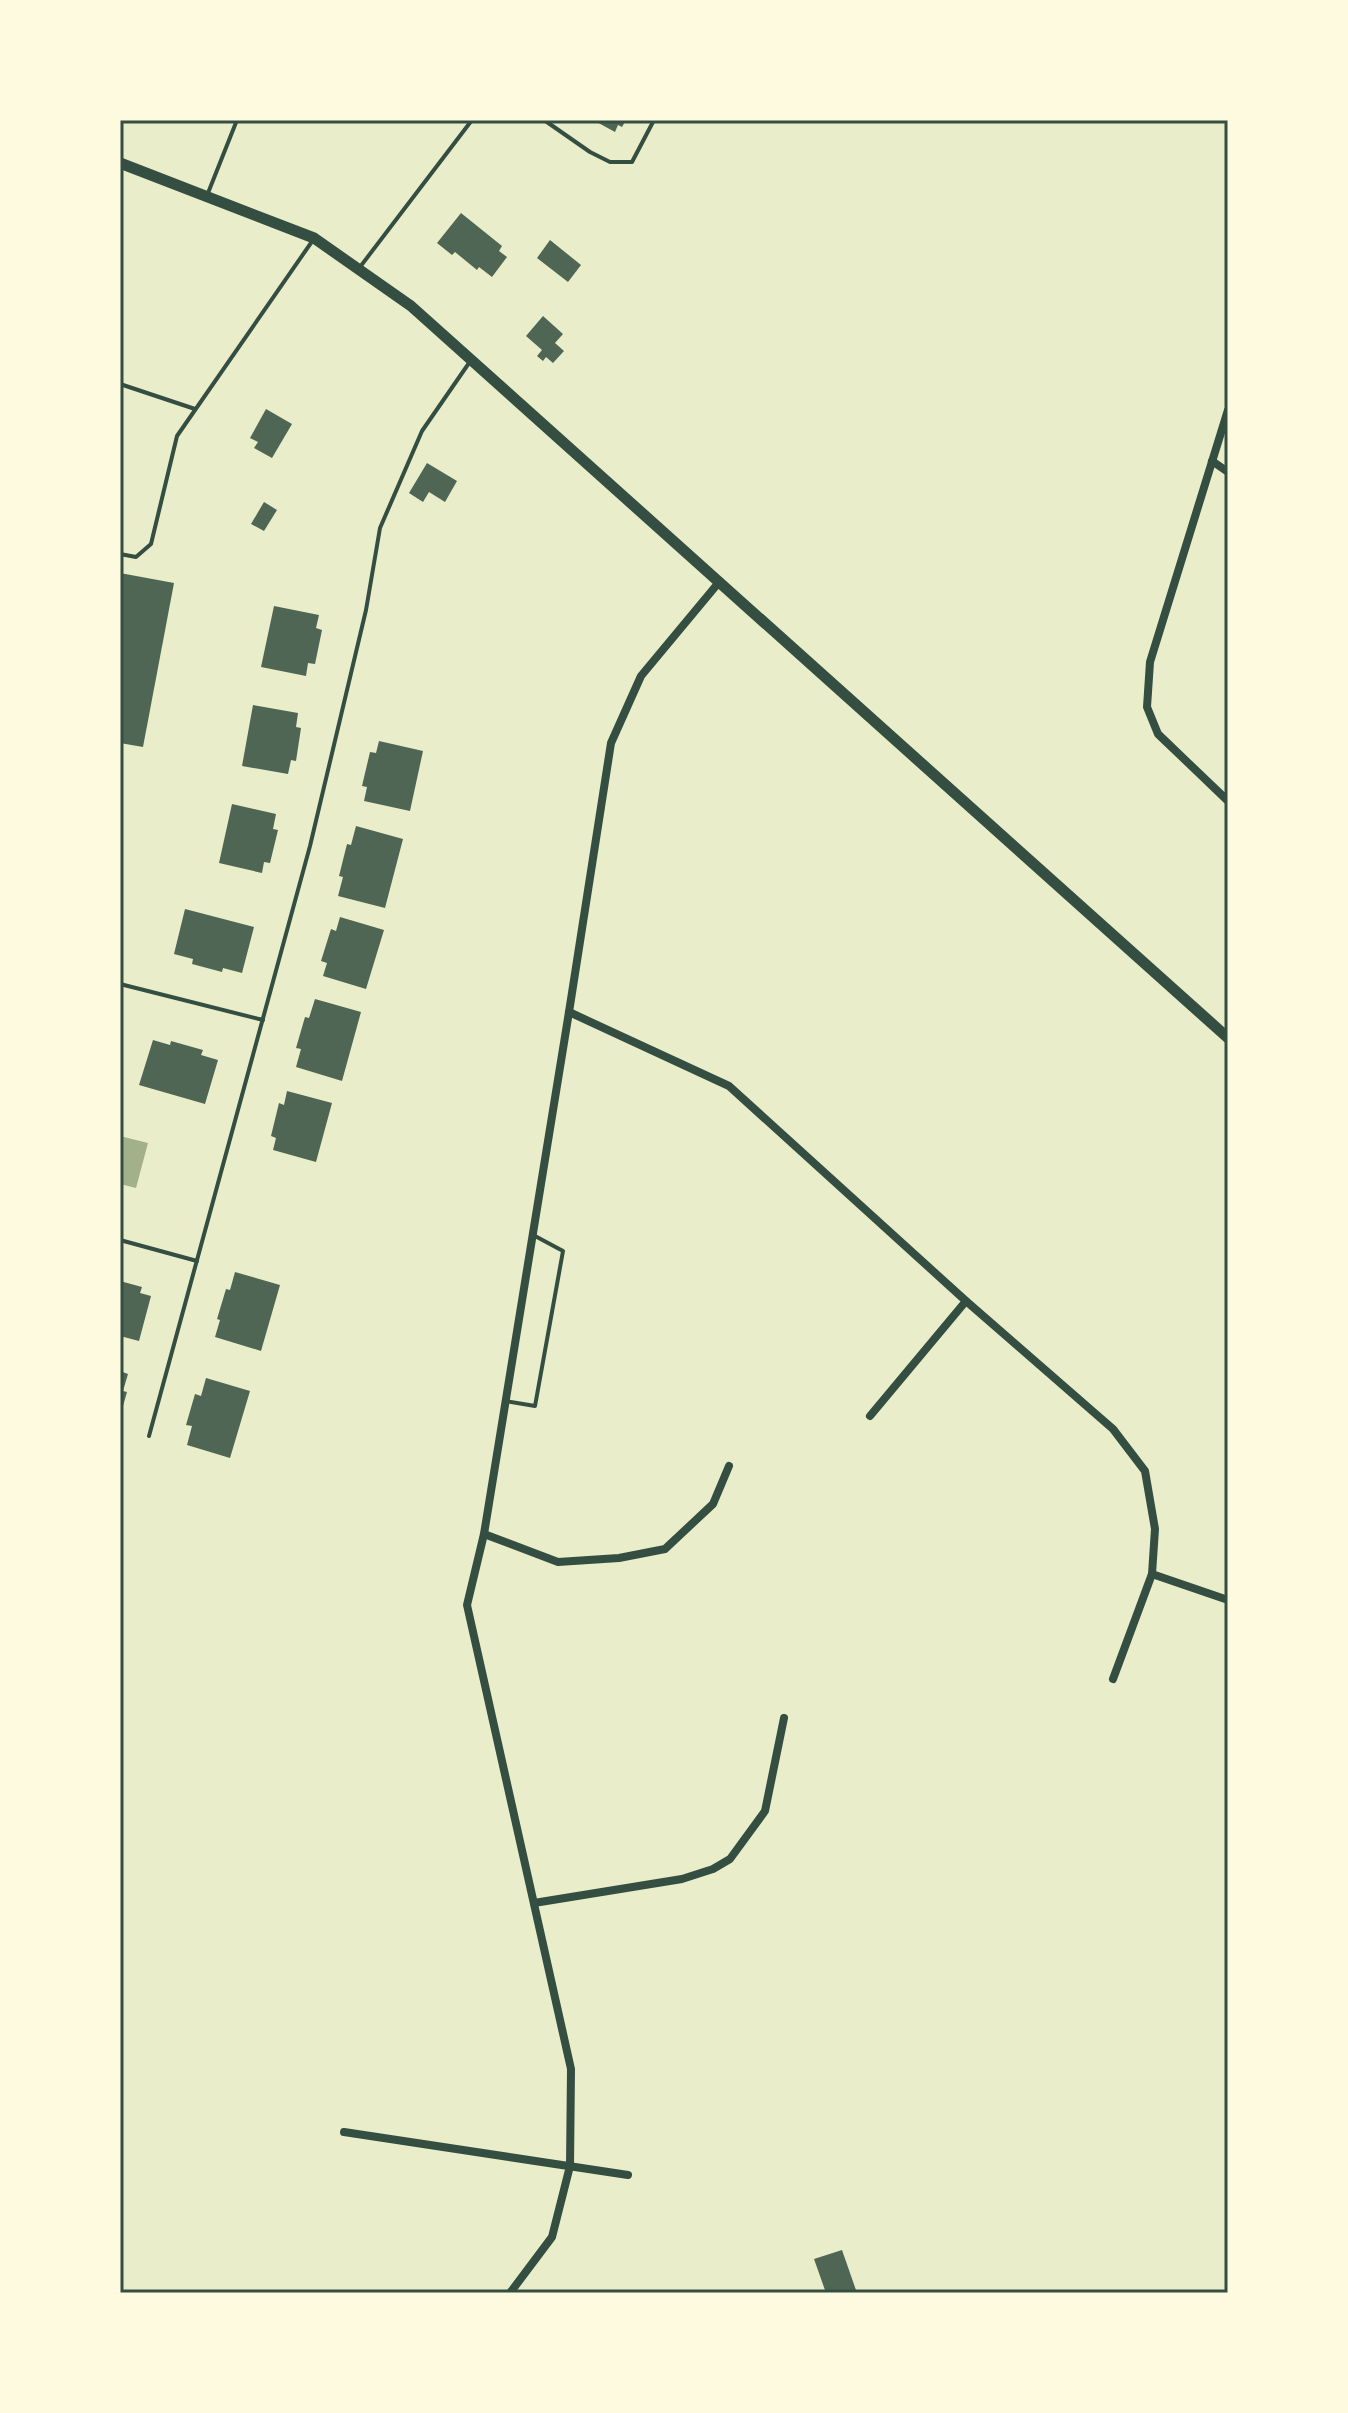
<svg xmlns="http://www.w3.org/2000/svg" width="1348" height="2413" font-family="'Varela Round',sans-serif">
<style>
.water{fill:#a3b18a}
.building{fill:#4f6655}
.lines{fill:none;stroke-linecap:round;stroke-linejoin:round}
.service{stroke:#344e41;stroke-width:4}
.minor{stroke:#344e41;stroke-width:8}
.tertiary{stroke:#344e41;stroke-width:11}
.neatline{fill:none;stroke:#344e41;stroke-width:3}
</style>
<rect width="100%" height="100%" fill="#e9edc9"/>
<polygon class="water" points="120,1136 148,1143 136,1188 120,1184"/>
<g class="building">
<polygon points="593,120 626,120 622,127 618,125 615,132"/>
<polygon points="461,213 502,246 499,251 507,257 492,277 479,267 477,270 455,252 452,255 437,243"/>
<polygon points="550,240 581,265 568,282 537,258"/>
<polygon points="543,316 563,334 555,343 564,351 553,363 546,357 543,361 537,356 542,350 526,336"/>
<polygon points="266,409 292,424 272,458 254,448 258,442 250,438"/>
<polygon points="427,463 457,481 445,502 429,492 423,502 409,493"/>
<polygon points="264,502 277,510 264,531 251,524"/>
<polygon points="120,573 174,583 143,747 120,743"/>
<polygon points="274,606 319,615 316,628 322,630 315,664 308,663 306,676 261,667"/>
<polygon points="253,705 298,713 296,727 301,728 296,761 291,760 288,774 242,766"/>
<polygon points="379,741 423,751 410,811 364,801 367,787 362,786 370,752 376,753"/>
<polygon points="232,804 276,814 273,829 278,830 270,863 264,862 262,873 219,863"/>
<polygon points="356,826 403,839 385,908 338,896 343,877 339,876 347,844 351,845"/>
<polygon points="185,909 254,927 242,973 223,968 222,972 192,964 193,959 174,954"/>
<polygon points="340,917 384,930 366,989 323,976 327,963 321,961 331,929 336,931"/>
<polygon points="315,999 361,1012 342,1081 296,1067 301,1049 296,1048 305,1017 309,1018"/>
<polygon points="153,1040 170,1045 171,1041 203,1050 201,1055 218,1060 205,1104 139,1085"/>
<polygon points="287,1091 332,1103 316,1162 273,1150 276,1138 271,1136 279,1103 284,1105"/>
<polygon points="235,1272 280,1285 261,1351 215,1337 220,1320 217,1319 226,1289 230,1290"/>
<polygon points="120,1281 142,1287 140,1293 151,1296 139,1341 120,1336"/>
<polygon points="120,1371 128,1374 123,1391 127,1392 121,1413"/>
<polygon points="206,1378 250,1391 230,1458 187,1445 192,1426 186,1425 195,1394 201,1396"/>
<polygon points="842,2250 857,2293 826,2293 814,2259"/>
</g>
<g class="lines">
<g class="service">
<polyline points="544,120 590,152 610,162 632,162 654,120"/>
<polyline points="208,193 237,120"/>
<polyline points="360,267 472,120"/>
<polyline points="120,384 195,409"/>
<polyline points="120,554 136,557 151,544 177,436 313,240"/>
<polyline points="120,984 263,1020"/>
<polyline points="120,1240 197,1261"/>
<polyline points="505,1401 535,1406 563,1251 535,1236"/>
<polyline points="149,1436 310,846 366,610 380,528 422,431 469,363"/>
</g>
<g class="minor">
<polyline points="1228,410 1150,662 1147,707 1158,734 1228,801"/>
<polyline points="1212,461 1228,472"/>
<polyline points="569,1012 729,1086 966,1301 1113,1429 1145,1471 1155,1529 1152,1574 1113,1679"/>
<polyline points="870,1416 966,1301"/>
<polyline points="484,1534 558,1562 619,1558 665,1549 713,1504 729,1466"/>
<polyline points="1152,1574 1228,1600"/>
<polyline points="534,1903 682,1879 713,1869 730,1859 765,1811 784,1718"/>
<polyline points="344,2132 628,2175"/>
<polyline points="510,2293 552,2237 570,2166 571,2069 467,1605 484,1534 569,1012 611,743 641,676 720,581"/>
</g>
<polyline class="tertiary" points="120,163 314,238 411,306 1228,1038"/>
</g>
<rect width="1348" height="2413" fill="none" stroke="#fefae0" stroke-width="244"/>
<rect x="122" y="122" width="1104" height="2169" class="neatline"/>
</svg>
